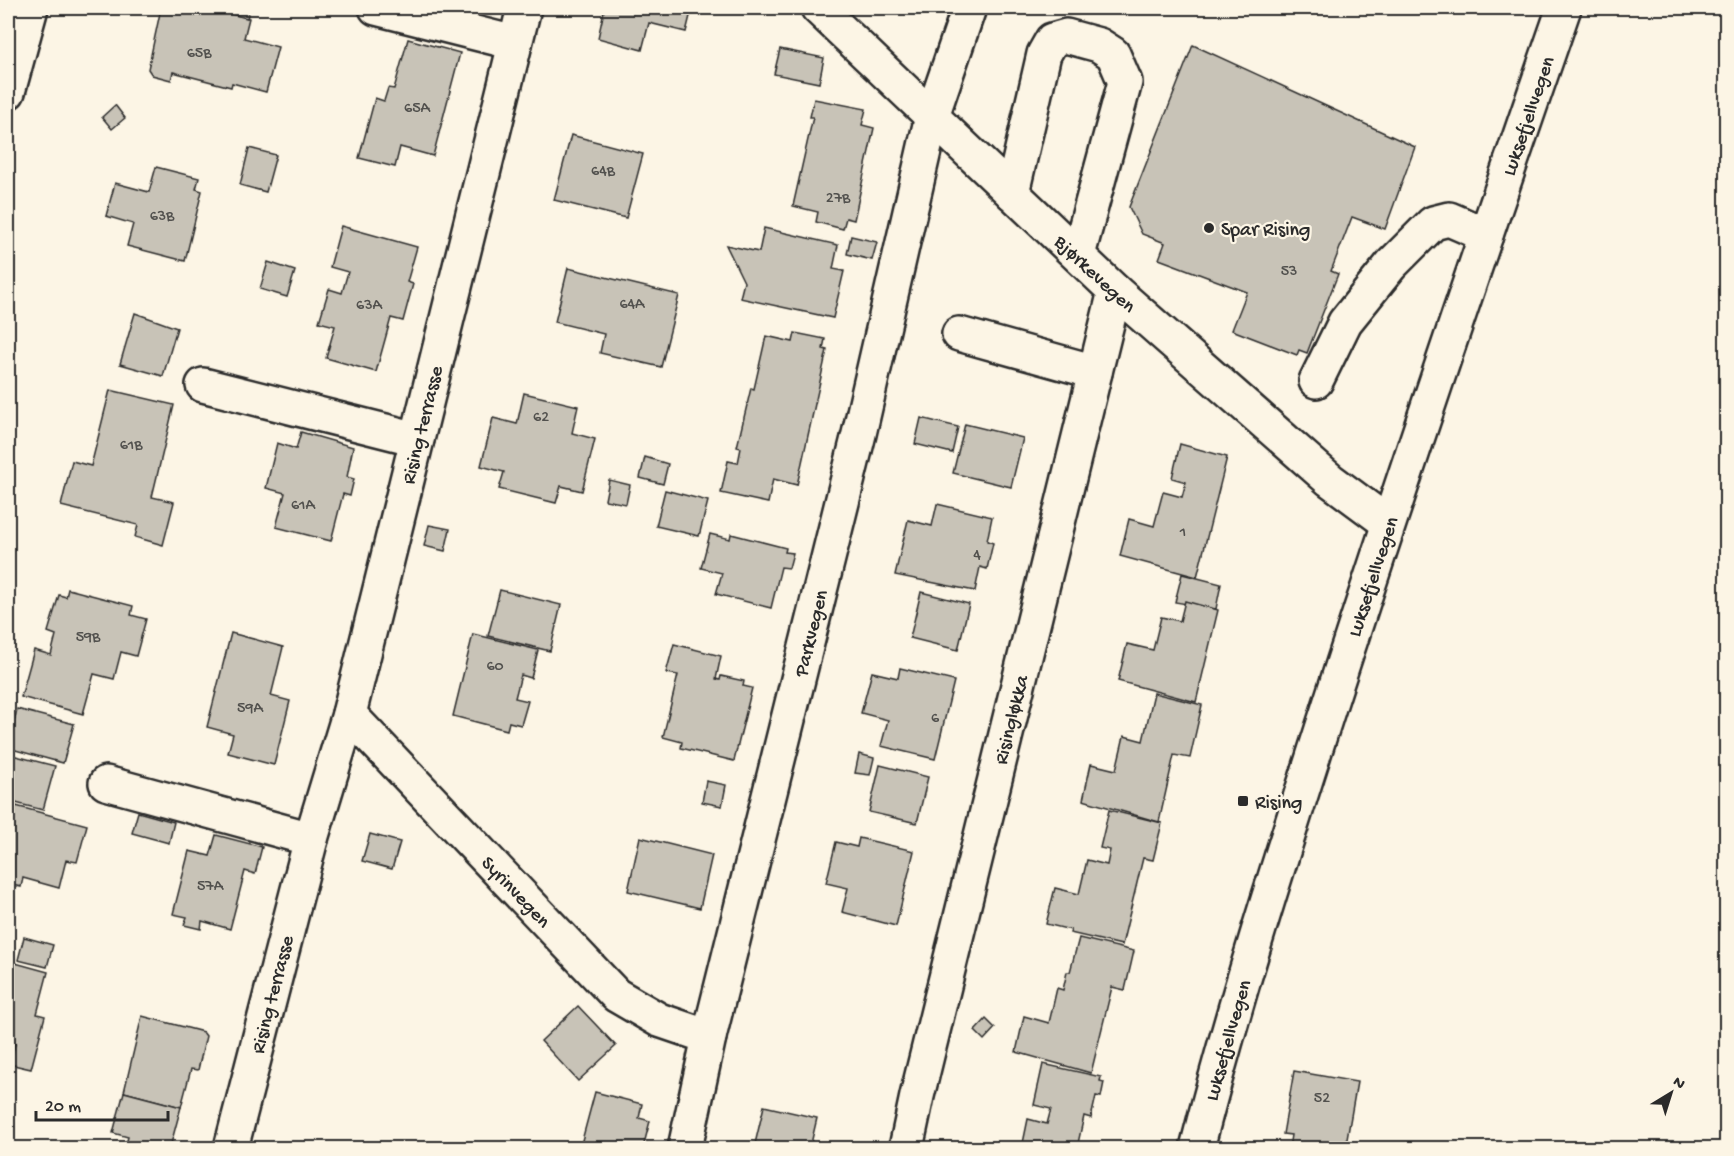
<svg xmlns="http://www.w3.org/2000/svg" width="1734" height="1156" font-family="'Gochi Hand',sans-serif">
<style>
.building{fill:#c8c3b7;stroke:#2b2b2b;stroke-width:1.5}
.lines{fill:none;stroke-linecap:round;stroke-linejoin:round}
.minor-casing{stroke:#2b2b2b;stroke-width:38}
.major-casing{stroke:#2b2b2b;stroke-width:38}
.minor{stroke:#fcf5e5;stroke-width:33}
.major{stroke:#fcf5e5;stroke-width:33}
.poi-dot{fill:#2b2b2b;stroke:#fcf5e5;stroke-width:2}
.labels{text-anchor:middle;stroke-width:4.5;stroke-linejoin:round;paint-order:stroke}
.number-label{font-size:16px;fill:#52514e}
.street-label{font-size:20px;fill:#2b2b2b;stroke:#fcf5e5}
.poi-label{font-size:20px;fill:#2b2b2b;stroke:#fcf5e5;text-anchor:start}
</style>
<rect width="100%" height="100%" fill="#fcf5e5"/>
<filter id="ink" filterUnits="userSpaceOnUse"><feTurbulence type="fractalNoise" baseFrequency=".0167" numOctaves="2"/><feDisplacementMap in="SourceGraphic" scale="12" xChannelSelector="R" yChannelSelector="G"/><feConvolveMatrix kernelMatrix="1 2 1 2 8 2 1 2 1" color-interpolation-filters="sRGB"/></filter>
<g filter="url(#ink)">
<g class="building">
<polygon points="161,8 207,8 249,18 244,38 278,47 266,92 232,83 231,87 173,72 171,80 152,75 148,69"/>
<polygon points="207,8 250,8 247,18"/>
<polygon points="602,8 692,8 686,32 649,23 642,50 598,38 604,11 602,11"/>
<polygon points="408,39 460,53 433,156 400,147 395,167 359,158 375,98 384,101 388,88 394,89"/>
<polygon points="1193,45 1415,147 1385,229 1352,217 1331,271 1338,274 1307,353 1299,350 1297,355 1232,330 1247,292 1159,259 1165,243 1142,234 1129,207"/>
<polygon points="780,49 824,58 819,83 774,74"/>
<polygon points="814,99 866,109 862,125 874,128 854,220 846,218 843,229 816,222 818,212 793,206 813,117 810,117"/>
<polygon points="115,105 125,118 112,129 102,117"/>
<polygon points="571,135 643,154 626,218 554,200"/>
<polygon points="249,148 276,155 266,192 240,185"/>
<polygon points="156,167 199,178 196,189 202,191 185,261 127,246 133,224 106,216 115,183 149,192"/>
<polygon points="341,226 417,247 407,282 413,284 403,321 391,318 376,372 326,358 335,326 319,322 329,289 342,293 348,272 330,267"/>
<polygon points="764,228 838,245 833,269 844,271 833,318 740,298 744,282 726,245 759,252"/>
<polygon points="851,236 877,242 872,260 847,254"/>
<polygon points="268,262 295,271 287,297 260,289"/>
<polygon points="568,268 679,295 661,367 600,353 604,334 555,322"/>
<polygon points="135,313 177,328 163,376 120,364"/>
<polygon points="795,333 825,339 823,349 827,350 797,485 773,479 768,503 721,493 728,461 738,463 741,448 737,447 751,388 754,389 766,336 793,342"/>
<polygon points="110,390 174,405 152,497 174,502 163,545 135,537 138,525 61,506 72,461 91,466"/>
<polygon points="524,393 578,406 572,433 595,439 582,491 561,486 556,503 499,489 504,472 481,466 493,418 517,424"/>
<polygon points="921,418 958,427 952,453 915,444"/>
<polygon points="965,424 1023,438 1011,487 953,473"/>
<polygon points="301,432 353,447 347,477 354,479 350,496 343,494 331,541 276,527 285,493 266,488 277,443 296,449"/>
<polygon points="1180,444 1227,457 1197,577 1120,556 1129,519 1154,526 1163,492 1182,497 1186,482 1172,478"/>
<polygon points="645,457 668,464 663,484 640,478"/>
<polygon points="609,480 630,485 626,504 605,500"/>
<polygon points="665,490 708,501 699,536 656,526"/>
<polygon points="937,504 992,517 987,541 993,543 987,569 980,567 975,591 895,575 908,520 932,526"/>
<polygon points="429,525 450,529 445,551 424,546"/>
<polygon points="710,534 730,539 731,534 786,548 785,552 793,553 789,568 781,567 771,608 716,594 722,573 701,568"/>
<polygon points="1182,574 1221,584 1216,609 1175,602"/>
<polygon points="68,589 133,606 131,615 146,619 136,656 121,652 114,679 94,674 83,714 21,697 34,650 51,655 56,635 48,632 59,595 66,597"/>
<polygon points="500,590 561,605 550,651 488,636"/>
<polygon points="921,592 969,604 958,650 910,638"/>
<polygon points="1185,601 1218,610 1196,702 1118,681 1127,644 1153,650 1161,617 1180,621"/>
<polygon points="231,633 283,647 271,696 290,701 274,765 228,753 233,734 207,727"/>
<polygon points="473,634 538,650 531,678 521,675 515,698 528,701 521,725 509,722 507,730 453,716"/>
<polygon points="674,644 721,656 716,679 720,680 721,676 744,681 743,686 752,688 734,761 681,748 682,742 663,737 678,675 666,673"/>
<polygon points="900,668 954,681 935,759 881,746 888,720 861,713 872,672 898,678"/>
<polygon points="1154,693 1202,705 1190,758 1174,755 1159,822 1083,800 1091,764 1116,770 1124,736 1143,741"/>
<polygon points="17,709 74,724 63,763 8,748"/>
<polygon points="8,754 55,766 43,810 8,801"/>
<polygon points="859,754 874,758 870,775 855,773"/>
<polygon points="880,765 928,777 917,823 869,812"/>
<polygon points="706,781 726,785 722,806 702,802"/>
<polygon points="16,806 87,825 77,862 66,860 59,888 23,878 21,887 8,884 8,838"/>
<polygon points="1109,810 1162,823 1153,860 1143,858 1122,945 1070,933 1071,930 1046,924 1055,888 1079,894 1087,860 1107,865 1110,850 1100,848"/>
<polygon points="138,812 174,822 169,843 132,833"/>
<polygon points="370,834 400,842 392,869 362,861"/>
<polygon points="216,835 262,847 255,874 245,871 230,929 202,921 201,929 184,925 187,917 173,914 189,851 210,856"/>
<polygon points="640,837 712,855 700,908 628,891"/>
<polygon points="859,838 914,851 896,926 842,912 848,888 826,883 836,842 857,847"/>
<polygon points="24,937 53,945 47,967 18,960"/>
<polygon points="1079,938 1134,951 1125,990 1112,987 1091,1073 1016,1052 1024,1016 1049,1023 1057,988 1063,990 1067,972 1070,972"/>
<polygon points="8,961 48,972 37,1014 45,1016 31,1069 9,1064 15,1044 8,1042 10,1018 8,1017"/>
<polygon points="578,1006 616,1046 578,1081 541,1041"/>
<polygon points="142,1016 203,1032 206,1036 198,1070 191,1069 181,1107 124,1092"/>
<polygon points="986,1019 995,1028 984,1040 975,1031"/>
<polygon points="8,1042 15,1044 8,1071"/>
<polygon points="1043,1064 1101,1077 1100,1081 1104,1082 1101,1097 1096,1096 1091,1118 1084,1116 1077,1148 1022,1148 1028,1119 1047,1124 1051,1109 1034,1105"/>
<polygon points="1294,1071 1357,1082 1346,1145 1327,1142 1326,1148 1289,1148 1291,1135 1283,1134"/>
<polygon points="124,1092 181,1107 171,1144 178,1145 177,1148 125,1148 128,1137 113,1133"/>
<polygon points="595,1092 642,1104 639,1118 650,1121 643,1148 580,1148"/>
<polygon points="764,1106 817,1118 810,1148 754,1148"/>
</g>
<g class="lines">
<defs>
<g id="minor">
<polyline points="376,8 515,43"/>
<path id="s1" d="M818,8L1115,291L1330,480L1388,523"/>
<polyline points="8,92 31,8"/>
<polyline points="1012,193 1044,54 1052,40 1066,36 1099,45 1113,54 1125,82 1078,255"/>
<polyline points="959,334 1095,372"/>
<polyline points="1316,381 1345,322 1391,265 1433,223 1449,219 1486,235"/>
<polyline points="203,385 417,439"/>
<path id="s2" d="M349,714L616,995L659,1020L709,1037"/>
<polyline points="106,783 311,839"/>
<path id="s3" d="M231,1148L311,839L349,714L524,8"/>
<path id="s4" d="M685,1148L709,1037L859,434L932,116L969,8"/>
<path id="s5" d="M906,1148L917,1096L1115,291"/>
</g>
<g id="major">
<path id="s6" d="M1197,1148C1235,999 1283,851 1330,704C1405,471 1484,239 1564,8"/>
</g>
</defs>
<use href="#minor" class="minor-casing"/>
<use href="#major" class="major-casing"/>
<use href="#minor" class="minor"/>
<use href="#major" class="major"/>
</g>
</g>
<g class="poi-dot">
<circle cx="1209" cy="228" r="6"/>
<rect x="1237" y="795" width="12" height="12" rx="3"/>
</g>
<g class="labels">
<g class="number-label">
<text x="199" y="57">65B</text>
<text x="417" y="112">65A</text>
<text x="603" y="175">64B</text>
<text x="838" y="202">27B</text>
<text x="162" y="220">63B</text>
<text x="1289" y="275">53</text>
<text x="632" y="308">64A</text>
<text x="369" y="309">63A</text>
<text x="541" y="421">62</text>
<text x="131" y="449">61B</text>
<text x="303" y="509">61A</text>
<text x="1183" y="536">1</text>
<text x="977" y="559">4</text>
<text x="88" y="641">59B</text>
<text x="495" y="670">60</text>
<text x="250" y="712">59A</text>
<text x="935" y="722">6</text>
<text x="210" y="890">57A</text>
<text x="1322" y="1102">52</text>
</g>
<g class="street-label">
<text dy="7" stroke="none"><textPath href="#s6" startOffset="1084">Luksefjellvegen</textPath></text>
<text dy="7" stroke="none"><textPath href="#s1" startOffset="384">Bjørkevegen</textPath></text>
<text dy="7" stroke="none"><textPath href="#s3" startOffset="748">Rising terrasse</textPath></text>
<text dy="7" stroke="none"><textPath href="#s6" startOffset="598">Luksefjellvegen</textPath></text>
<text dy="7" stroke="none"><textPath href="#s4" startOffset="530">Parkvegen</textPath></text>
<text dy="7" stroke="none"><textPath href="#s5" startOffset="441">Risingløkka</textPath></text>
<text dy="7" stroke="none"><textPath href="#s2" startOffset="244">Syrinvegen</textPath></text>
<text dy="7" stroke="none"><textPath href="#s3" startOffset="159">Rising terrasse</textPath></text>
<text dy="7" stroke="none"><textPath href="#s6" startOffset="112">Luksefjellvegen</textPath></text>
</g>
<g class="poi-label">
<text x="1221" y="235">Spar Rising</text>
<text x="1255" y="808">Rising</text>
</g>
</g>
<rect width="1734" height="1156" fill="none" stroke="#fcf5e5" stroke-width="30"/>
<rect x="15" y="15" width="1704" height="1126" fill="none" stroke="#2b2b2b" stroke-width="2" filter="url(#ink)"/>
<g transform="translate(1671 1093) rotate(38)" stroke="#fcf5e5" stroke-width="4.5" paint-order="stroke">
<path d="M0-4.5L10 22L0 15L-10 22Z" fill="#2b2b2b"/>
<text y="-9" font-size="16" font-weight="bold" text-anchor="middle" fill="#2b2b2b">N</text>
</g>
<path d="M36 1111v9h132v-9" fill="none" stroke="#2b2b2b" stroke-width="3"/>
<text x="45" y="1111" font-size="18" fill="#2b2b2b" stroke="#fcf5e5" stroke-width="4.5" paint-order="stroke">20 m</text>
</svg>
